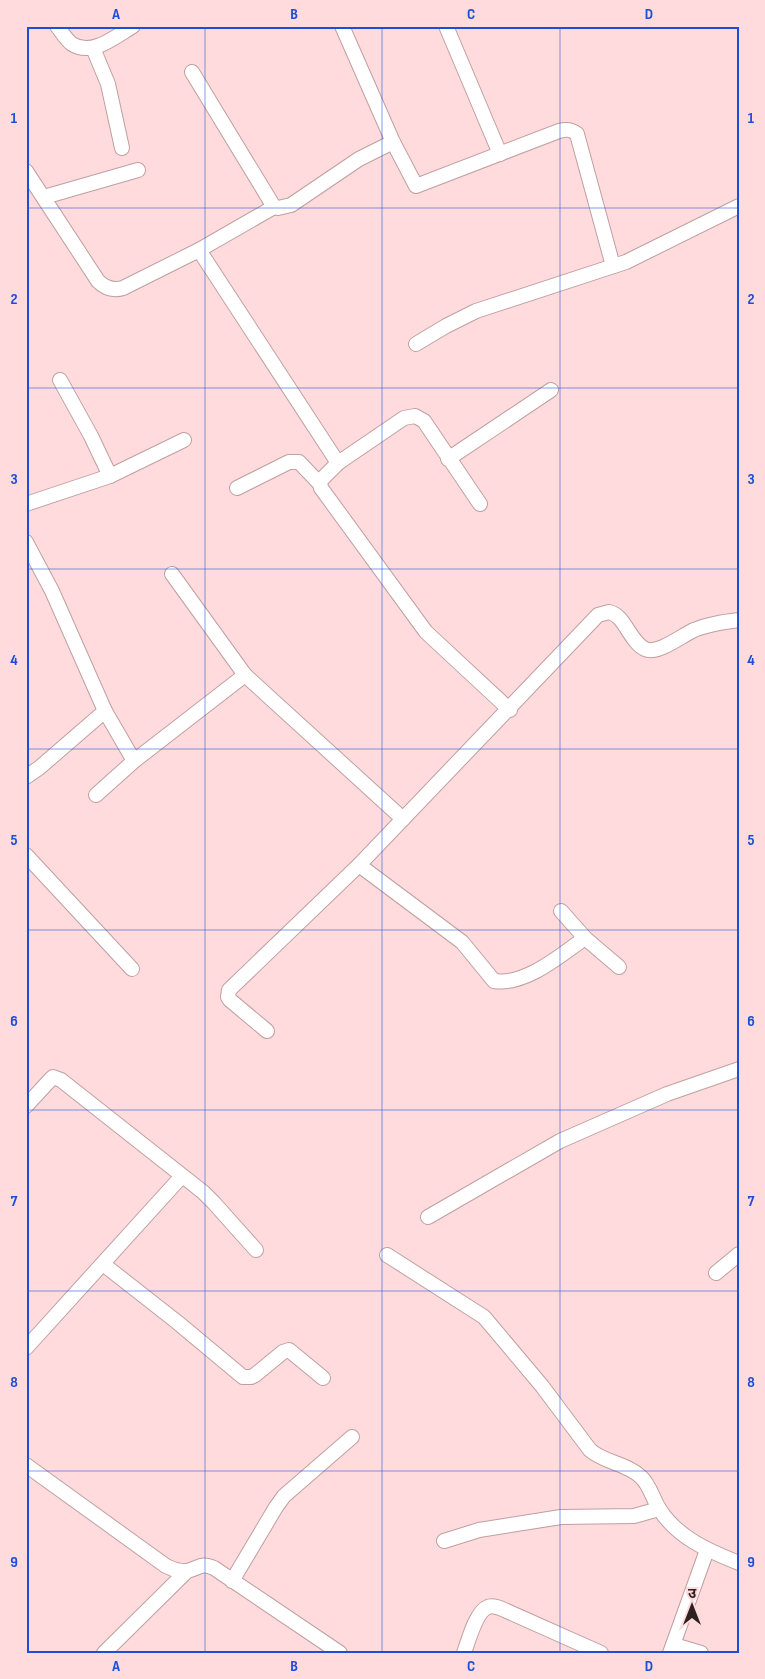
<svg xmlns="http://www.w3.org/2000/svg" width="765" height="1679" font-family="'Sofia Sans Condensed','Noto Sans Devanagari',sans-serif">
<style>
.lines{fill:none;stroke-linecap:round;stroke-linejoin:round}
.minor-casing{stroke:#c09fa1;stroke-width:16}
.minor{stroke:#fff;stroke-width:14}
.grid{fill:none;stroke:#1d4ed8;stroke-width:1;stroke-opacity:0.55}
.neatline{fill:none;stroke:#1d4ed8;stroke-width:2}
.grid-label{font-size:16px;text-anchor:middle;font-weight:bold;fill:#1d4ed8}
</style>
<rect width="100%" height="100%" fill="#ffdbdd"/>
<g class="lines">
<defs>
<g id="minor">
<path d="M57,26C62,32 66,40 72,44C92,57 116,36 133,26"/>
<path d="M342,26L393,142L416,186L559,131C566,129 571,129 577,134L613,266"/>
<polyline points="446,26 500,154"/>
<polyline points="93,48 108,84 122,148"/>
<polyline points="192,72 274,207 278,208 291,205 359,159 393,142"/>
<path d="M26,171L98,281C105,288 113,291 123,288L199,250L274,207"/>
<polyline points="44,197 138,170"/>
<polyline points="199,250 338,463"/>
<polyline points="416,344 446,326 476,311 626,262 739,206"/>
<polyline points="60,380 91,436 110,476"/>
<polyline points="448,459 551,390"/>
<polyline points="237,488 289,462 299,462 320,484"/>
<polyline points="26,504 110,476 184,440"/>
<polyline points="480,504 424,421 415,416 404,418 338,463 320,481 321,488 426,632 510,710"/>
<polyline points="26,542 52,591 105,711 134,761"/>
<polyline points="172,574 245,675 403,819"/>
<polyline points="26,777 39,768 105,711"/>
<polyline points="96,795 134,761 245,675"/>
<polyline points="26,855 132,969"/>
<path d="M359,865L462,942L494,981C525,986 561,955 585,938"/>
<polyline points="561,911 585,938 619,967"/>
<path d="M267,1031L230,1000L228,997L229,990L359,865L598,615L609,612C625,615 629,641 645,649C651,652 658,649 663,647C674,642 684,635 694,630C708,624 723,622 739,620"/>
<polyline points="26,1106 50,1080 53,1077 61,1080 203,1192 214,1203 256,1250"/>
<polyline points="428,1217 560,1141 667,1094 739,1069"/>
<path d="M387,1255L484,1317L542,1386L590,1450C605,1463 626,1463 641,1477C650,1485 653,1500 660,1510C678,1538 709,1551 739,1563"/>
<polyline points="103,1264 177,1322 243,1377 251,1377 255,1375 283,1352 289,1350 323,1378"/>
<polyline points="716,1273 739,1254"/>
<polyline points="26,1348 182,1176"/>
<path d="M26,1465L166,1566C173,1569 179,1572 187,1571C200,1568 200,1562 214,1568L340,1653"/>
<polyline points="444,1541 479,1530 561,1517 634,1516 659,1509"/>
<polyline points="232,1581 276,1507 284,1496 352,1437"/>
<polyline points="674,1645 701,1653"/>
<polyline points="104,1653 187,1571"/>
<path d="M464,1653C468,1642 476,1611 488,1607C492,1605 496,1607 500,1608L601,1653"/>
<polyline points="670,1653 707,1550"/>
</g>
</defs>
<use href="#minor" class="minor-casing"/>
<use href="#minor" class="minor"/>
</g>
<path class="grid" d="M205,26V1653M382,26V1653M560,26V1653M26,208H739M26,388H739M26,569H739M26,749H739M26,930H739M26,1110H739M26,1291H739M26,1471H739"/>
<rect width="765" height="1679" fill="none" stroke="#ffdbdd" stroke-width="55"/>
<g transform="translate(692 1606)" stroke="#ffdbdd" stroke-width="4" paint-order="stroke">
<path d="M0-4L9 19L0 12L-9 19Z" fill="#2e2122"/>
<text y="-8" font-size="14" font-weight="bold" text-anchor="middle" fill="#2e2122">उ</text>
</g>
<rect x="28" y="28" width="710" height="1624" class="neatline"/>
<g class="grid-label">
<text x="116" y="19">A</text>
<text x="294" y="19">B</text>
<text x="471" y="19">C</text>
<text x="649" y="19">D</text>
<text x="14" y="123">1</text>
<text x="751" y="123">1</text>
<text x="14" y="304">2</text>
<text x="751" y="304">2</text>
<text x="14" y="484">3</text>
<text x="751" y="484">3</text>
<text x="14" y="665">4</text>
<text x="751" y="665">4</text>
<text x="14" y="845">5</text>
<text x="751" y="845">5</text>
<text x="14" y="1026">6</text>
<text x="751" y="1026">6</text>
<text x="14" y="1206">7</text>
<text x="751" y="1206">7</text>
<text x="14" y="1387">8</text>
<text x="751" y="1387">8</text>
<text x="14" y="1567">9</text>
<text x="751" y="1567">9</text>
<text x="116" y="1671">A</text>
<text x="294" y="1671">B</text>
<text x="471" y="1671">C</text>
<text x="649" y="1671">D</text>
</g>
</svg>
